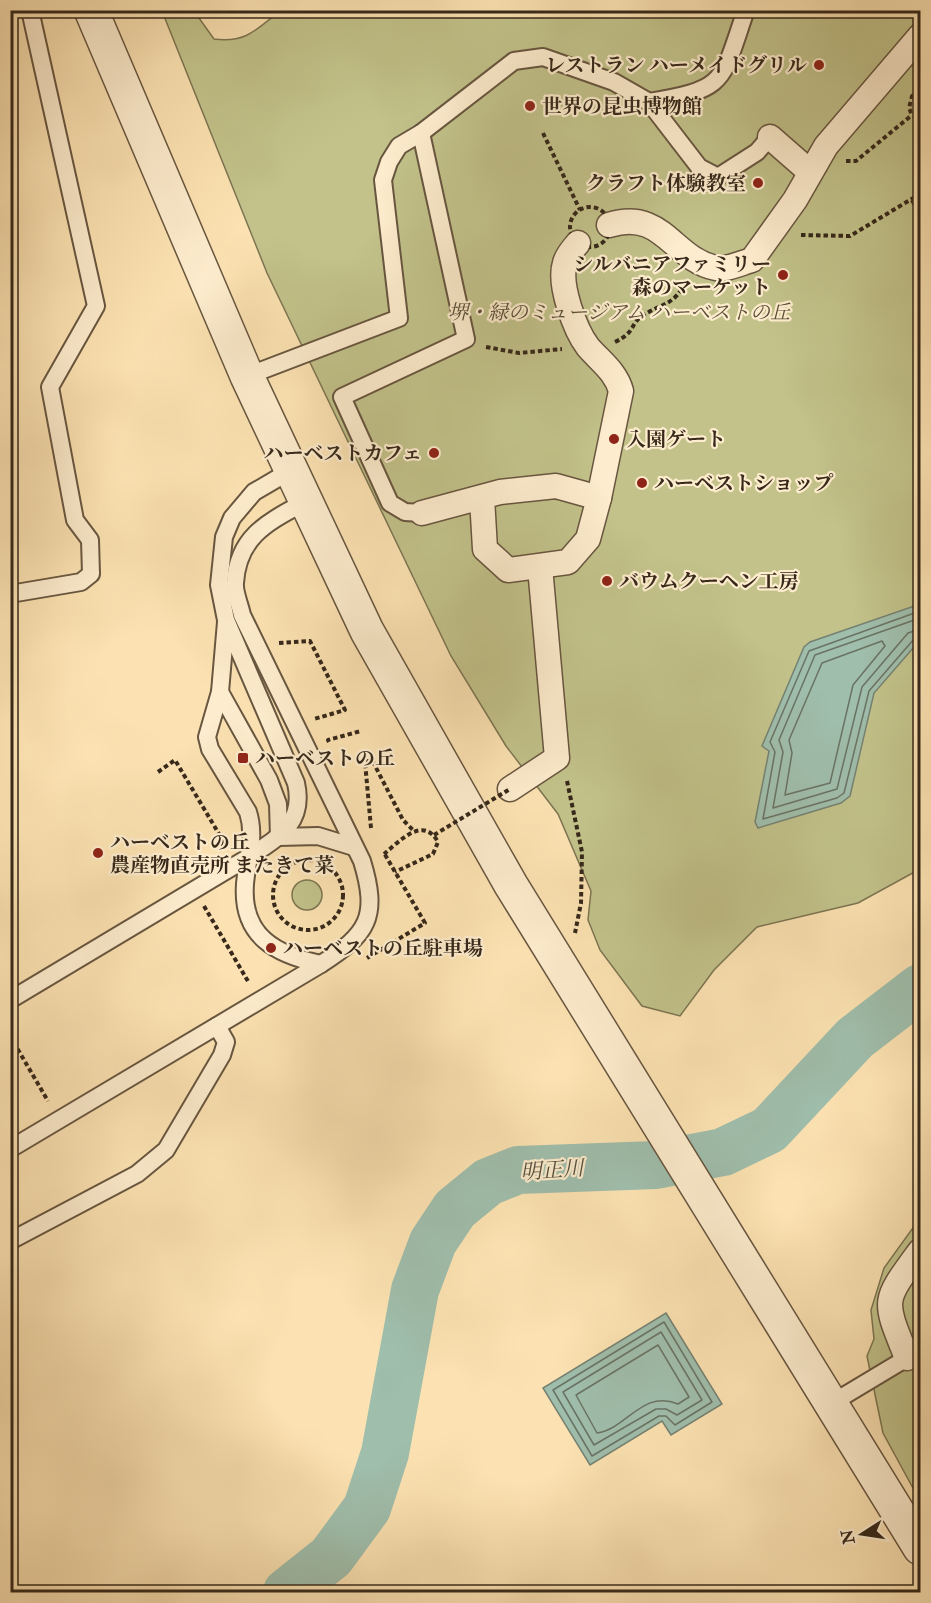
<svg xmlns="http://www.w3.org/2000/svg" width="931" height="1603" font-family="'IM FELL Double Pica','Noto Serif JP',serif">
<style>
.green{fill:#c2c28a;stroke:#7c7552;stroke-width:1.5}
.water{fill:#9fbeac;stroke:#758272;stroke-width:1.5}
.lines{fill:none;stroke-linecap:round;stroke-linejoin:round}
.shore{stroke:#6a7363;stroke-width:1.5}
.river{stroke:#9fbeac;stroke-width:48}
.service-casing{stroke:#685640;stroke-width:20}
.pedestrian-casing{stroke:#685640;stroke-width:27}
.tertiary-casing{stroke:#685640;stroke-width:36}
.path{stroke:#36281a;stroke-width:4;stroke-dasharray:4.5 3;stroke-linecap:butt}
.service{stroke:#fdeccd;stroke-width:16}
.pedestrian{stroke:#fdeccd;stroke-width:24}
.tertiary{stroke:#fdeccd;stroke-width:33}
.path-bridge{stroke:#36281a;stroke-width:4;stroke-dasharray:4.5 3;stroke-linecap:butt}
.poi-dot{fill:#8f2418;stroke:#fdeccd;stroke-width:2}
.labels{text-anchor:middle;stroke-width:4.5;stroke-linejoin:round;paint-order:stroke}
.poi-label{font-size:20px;font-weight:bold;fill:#36281a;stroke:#fdeccd;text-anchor:start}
.park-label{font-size:20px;font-style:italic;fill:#594e36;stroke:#fdeccd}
.water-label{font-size:21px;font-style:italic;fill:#504e3e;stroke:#fdeccd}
</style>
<rect width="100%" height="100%" fill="#fce2b2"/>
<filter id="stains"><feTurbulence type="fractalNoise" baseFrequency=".00333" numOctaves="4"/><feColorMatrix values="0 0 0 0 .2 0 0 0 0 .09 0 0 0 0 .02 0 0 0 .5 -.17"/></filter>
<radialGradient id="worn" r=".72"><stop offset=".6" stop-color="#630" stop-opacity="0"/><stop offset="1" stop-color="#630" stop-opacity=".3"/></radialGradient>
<g class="green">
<path d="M281,10L920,11V869L858,903L757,927L714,970L680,1016L642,1006L600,950L588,920L591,891L558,814L506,746L451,656L267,273L162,11H194L214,39C246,43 256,30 281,10Z"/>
<circle cx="307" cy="895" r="15"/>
<polygon points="920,1218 920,1501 883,1433 867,1356 874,1339 871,1310 884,1268"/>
</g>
<g class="water">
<polygon points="920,604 920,640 874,693 850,796 841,803 758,828 755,822 769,751 762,746 804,647 810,642"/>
<polygon points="666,1313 722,1404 671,1435 662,1421 590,1465 543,1388"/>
</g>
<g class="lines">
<g class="shore">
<polyline points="920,611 809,651 770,742 775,752 763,819 837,798 844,793 869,691 914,639 920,637"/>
<polyline points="920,618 815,655 779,740 783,752 773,808 837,789 862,687 908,633 920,629"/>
<polygon points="882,641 885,646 853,685 830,783 785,795 792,753 789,740 822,663"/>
<polygon points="664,1322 712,1402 675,1425 666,1416 659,1416 592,1456 553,1390"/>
<polygon points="661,1332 702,1400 677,1415 666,1409 656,1409 594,1445 563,1392"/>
<path d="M658,1345L689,1397L678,1404C642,1389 627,1429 597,1433L576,1395Z"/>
</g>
<polyline class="river" points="287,1592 331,1557 367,1508 385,1453 415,1290 433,1242 455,1209 488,1182 518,1170 656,1165 723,1152 769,1130 855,1038 920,988"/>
<defs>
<g id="service">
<path d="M649,102C728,89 721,82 746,10"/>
<polyline points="421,133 466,339 342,397 390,503 405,512 422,513"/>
<polyline points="247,376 399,318 383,180 389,162 399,146 421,133 514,61 543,57 614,82 649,102 699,167 718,177 757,152 770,137"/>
<polyline points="10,594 81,582 91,574 90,540 75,520 50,387 96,306 30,10"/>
<path d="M226,622L220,692L207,737L210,749L248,812C256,837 247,859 245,884C241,937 277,955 321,964"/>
<polyline points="220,692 269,780 278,804 279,837"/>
<polyline points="279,837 318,836 354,847"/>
<path d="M10,1000L249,857C279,837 305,823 296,783L226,620L219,585L224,537L232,518L254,492L290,471"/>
<path d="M10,1149L321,964C368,934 379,917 362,861L242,615C240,605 234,592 235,583C238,536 268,522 305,502"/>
<polyline points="10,1241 137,1174 166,1150 222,1055 226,1042 217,1026"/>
<polyline points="832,1403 907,1358"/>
</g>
<g id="pedestrian">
<polyline points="770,137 810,172"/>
<path d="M609,225C663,208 672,259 716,268C727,270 741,263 752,260L795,200L826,146L920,36"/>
<path d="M578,243C573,249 567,255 565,263C558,284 575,330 588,347C601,362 616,372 621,391L599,498"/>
<polyline points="422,513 500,492 556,486 599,498 588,539 568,562 508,570 485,549 482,498"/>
<polyline points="510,789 557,758 540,567"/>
<path d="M920,1251C882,1303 883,1298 907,1358L920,1348"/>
</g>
<polyline id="tertiary" points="91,10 247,376 367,631 511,885 920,1548"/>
</defs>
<use href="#service" class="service-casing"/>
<use href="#pedestrian" class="pedestrian-casing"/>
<use href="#tertiary" class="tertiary-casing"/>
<g class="path">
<polyline points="920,92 912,96 909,108 912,115 920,118"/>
<polyline points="543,133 580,210"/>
<polyline points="846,161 856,161 912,115"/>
<polyline points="912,200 920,215"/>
<circle cx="590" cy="227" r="20"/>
<polyline points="801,235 850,236 920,194"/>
<path d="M615,342C636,332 630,324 642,316C664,302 674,306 686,281"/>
<polyline points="486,347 519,353 562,349"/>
<polyline points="279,643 310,641 345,710 314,719"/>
<polyline points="329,742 328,740 361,731"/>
<polyline points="158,772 175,760 225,844 221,846"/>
<polyline points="567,781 582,852 581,903 575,933"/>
<polyline points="371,828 365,762 372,760 403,820 413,830"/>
<path d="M384,854C400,841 423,815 438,842L433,854L395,872"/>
<circle cx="308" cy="895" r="35"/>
<polyline points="204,906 249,983"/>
<polyline points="367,958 425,923 384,853"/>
<polyline points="10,1036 48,1101"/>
</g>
<use href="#service" class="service"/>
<use href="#pedestrian" class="pedestrian"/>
<use href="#tertiary" class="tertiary"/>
<polyline class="path-bridge" points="434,835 510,789"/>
</g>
<g class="poi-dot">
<circle cx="819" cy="65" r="6"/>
<circle cx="530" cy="106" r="6"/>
<circle cx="758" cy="183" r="6"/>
<circle cx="783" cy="275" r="6"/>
<circle cx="614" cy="439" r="6"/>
<circle cx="434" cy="453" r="6"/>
<circle cx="642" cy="483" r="6"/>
<circle cx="607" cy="581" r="6"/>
<rect x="237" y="752" width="12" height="12" rx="3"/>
<circle cx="98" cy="853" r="6"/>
<circle cx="271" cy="948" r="6"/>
</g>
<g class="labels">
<g class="poi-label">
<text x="807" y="72" text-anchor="end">レストラン ハーメイドグリル</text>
<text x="542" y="113">世界の昆虫博物館</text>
<text x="746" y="190" text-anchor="end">クラフト体験教室</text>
<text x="771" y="271" text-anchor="end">シルバニアファミリー<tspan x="771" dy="23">森のマーケット</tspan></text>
<text x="626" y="446">入園ゲート</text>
<text x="422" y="460" text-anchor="end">ハーベストカフェ</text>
<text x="654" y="490">ハーベストショップ</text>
<text x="619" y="588">バウムクーヘン工房</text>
<text x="255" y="765">ハーベストの丘</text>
<text x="110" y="849">ハーベストの丘<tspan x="110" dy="23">農産物直売所 またきて菜</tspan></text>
<text x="283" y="955">ハーベストの丘駐車場</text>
</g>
<g class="park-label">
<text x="619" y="319">堺・緑のミュージアム ハーベストの丘</text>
</g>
<g class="water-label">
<text transform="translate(552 1170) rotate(-4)" y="7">明正川</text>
</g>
</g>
<rect width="931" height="1603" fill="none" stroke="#fce2b2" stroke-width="36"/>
<rect x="12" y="12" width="907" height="1579" fill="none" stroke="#36281a" stroke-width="3"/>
<rect x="18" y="18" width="895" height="1567" fill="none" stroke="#36281a" stroke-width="1.5"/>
<g transform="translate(862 1534) rotate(258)" stroke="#fdeccd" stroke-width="4.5" paint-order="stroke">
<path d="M0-4.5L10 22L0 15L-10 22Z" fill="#36281a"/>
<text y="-9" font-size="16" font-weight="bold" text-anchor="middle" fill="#36281a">N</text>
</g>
<rect width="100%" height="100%" filter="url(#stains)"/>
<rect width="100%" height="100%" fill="url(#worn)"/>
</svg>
